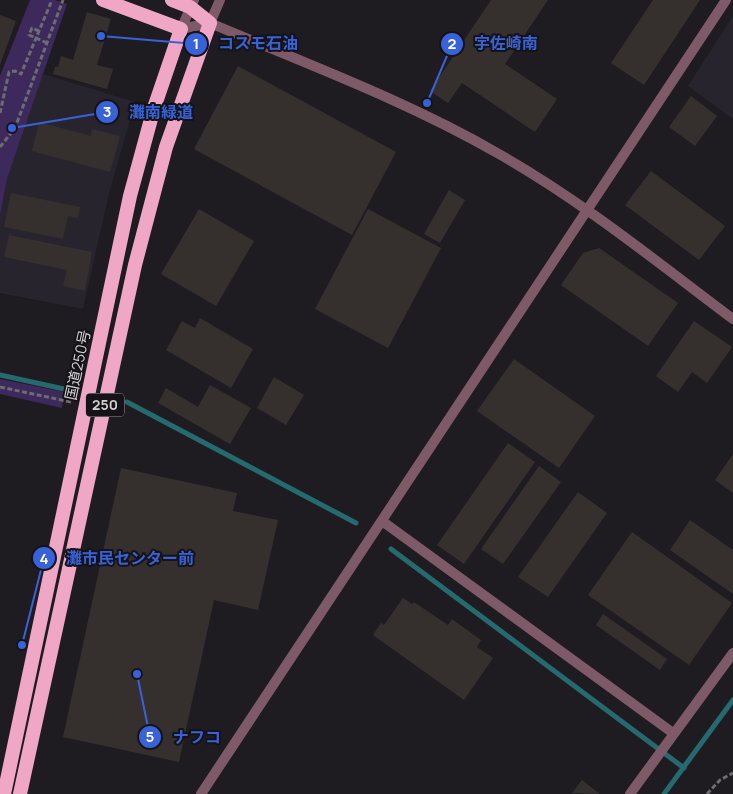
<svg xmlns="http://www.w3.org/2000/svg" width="733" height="794" font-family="Manrope,'Noto Sans JP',sans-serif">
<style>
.built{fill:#27242e}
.green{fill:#3d295c}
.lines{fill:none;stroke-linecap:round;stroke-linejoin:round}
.stream{stroke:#256a6e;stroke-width:5}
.building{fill:#35302e}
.path{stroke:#6d6c70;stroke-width:3;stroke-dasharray:5 2.5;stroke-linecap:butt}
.tertiary{stroke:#7e5a69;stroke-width:10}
.trunk{stroke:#f0a7c5;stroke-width:14}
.path-bridge{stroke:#6d6c70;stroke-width:3;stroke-dasharray:5 2.5;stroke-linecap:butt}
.labels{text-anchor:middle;stroke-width:4;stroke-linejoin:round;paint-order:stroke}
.shield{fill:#151317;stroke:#99999c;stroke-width:1}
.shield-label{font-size:14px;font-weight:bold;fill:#d2d2d5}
.street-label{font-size:15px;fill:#d2d2d5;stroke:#151317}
.leader{fill:none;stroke:#3862d8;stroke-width:2}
.callout-dot{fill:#3862d8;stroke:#151317;stroke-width:2}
.mark-label{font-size:15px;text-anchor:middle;font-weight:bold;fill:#fff}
.callout-label{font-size:16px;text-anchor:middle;font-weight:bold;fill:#3862d8;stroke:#151317;stroke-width:4;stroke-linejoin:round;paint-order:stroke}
</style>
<rect width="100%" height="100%" fill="#1e1c21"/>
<g class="built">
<polygon points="733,16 733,119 688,86"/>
<polygon points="43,74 135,102 109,193 83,309 0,293 0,216 7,179"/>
</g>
<g class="green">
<polygon points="30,0 55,0 67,4 7,179 0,216 0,76"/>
<polygon points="0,379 64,392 62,408 0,394"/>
</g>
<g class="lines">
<g class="stream">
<polyline points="0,375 64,389"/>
<polyline points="127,402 356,523"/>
<polyline points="391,549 684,768"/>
<polyline points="664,794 733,700"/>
</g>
</g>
<g class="building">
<polygon points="491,0 548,0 505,64 557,99 535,132 462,83 448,103 430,91"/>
<polygon points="653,0 700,0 644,85 611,63"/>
<polygon points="87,12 111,19 97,65 113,69 107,89 53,74 55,67 58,67 61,56 73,60"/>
<polygon points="0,15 16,21 0,65"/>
<polygon points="238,66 396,152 352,235 194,149"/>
<polygon points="691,96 717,116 695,146 669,127"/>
<polygon points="39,122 91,136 92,129 120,136 110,172 32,151"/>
<polygon points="651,171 725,226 699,260 625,205"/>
<polygon points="449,190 465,200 440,243 424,234"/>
<polygon points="11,193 80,207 78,218 68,216 63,239 4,227"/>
<polygon points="199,209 254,241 216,306 161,274"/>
<polygon points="368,209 441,248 388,348 315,309"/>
<polygon points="9,235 92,252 85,291 63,286 67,270 4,257"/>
<polygon points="599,248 678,303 648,346 561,285 583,253"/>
<polygon points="200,318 253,349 231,388 166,350 182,321 195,328"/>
<polygon points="694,321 732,347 707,383 692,372 678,392 656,376"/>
<polygon points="514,359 595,416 559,468 477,411"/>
<polygon points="274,377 304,395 286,425 257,408"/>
<polygon points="210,385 251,408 230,444 158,403 166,388 198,407"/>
<polygon points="508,443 535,462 464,564 437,545"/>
<polygon points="733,454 733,493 715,480"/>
<polygon points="539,466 561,482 503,564 481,549"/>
<polygon points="121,468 237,493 233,511 278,520 258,610 214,600 179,762 63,737"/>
<polygon points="578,492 607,513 548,597 518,577"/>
<polygon points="690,520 733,550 733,594 670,550"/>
<polygon points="632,532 732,603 689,665 588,595"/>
<polygon points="403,598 412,604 414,602 448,625 452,619 481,640 477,647 493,658 464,700 373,635 381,623 384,625"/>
<polygon points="603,614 667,659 660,670 596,625"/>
<polygon points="582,780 600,794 572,793"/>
</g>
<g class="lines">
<g class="path">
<polyline points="39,31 32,28 29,35 47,43"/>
<polyline points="0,147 15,128 63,0"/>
<polyline points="0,387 71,402"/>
<polyline points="707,794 720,780 733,773"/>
</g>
<g class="tertiary">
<polyline points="210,23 220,0"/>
<path d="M181,29L210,23C307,64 407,101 499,154C582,201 657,262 733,319"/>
<polyline points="181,29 194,0"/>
<polyline points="382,521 673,733"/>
<polyline points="201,794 726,0"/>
<polyline points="630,794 733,653"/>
</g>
<g class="trunk">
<polyline points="4,794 130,196 154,108 181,29 103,0"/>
<polyline points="20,794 135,265 166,147 210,23 190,7 172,0"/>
</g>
<polyline class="path-bridge" points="0,113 9,72 15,71 21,74 52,0"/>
</g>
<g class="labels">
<rect class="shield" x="86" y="393.5" width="38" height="23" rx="4"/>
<g class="shield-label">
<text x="105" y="410">250</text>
</g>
<g class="street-label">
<text transform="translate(78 365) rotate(-78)" y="5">国道250号</text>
</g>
</g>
<path class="leader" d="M101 36L196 44M427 103L452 44M12 128L107 112M22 645L44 558M137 674L150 737"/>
<g class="callout-dot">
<circle cx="101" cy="36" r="5"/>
<circle cx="427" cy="103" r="5"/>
<circle cx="12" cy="128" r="5"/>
<circle cx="22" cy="645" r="5"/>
<circle cx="137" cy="674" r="5"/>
<circle cx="196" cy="44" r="12"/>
<circle cx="452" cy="44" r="12"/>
<circle cx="107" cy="112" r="12"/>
<circle cx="44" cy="558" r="12"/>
<circle cx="150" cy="737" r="12"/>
</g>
<g class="mark-label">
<text x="196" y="49">1</text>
<text x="452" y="49">2</text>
<text x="107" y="117">3</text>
<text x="44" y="564">4</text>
<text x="150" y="742">5</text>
</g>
<g class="callout-label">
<text x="258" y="49">コスモ石油</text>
<text x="506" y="49">宇佐崎南</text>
<text x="161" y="118">灘南緑道</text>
<text x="130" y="564">灘市民センター前</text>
<text x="197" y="743">ナフコ</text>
</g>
</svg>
